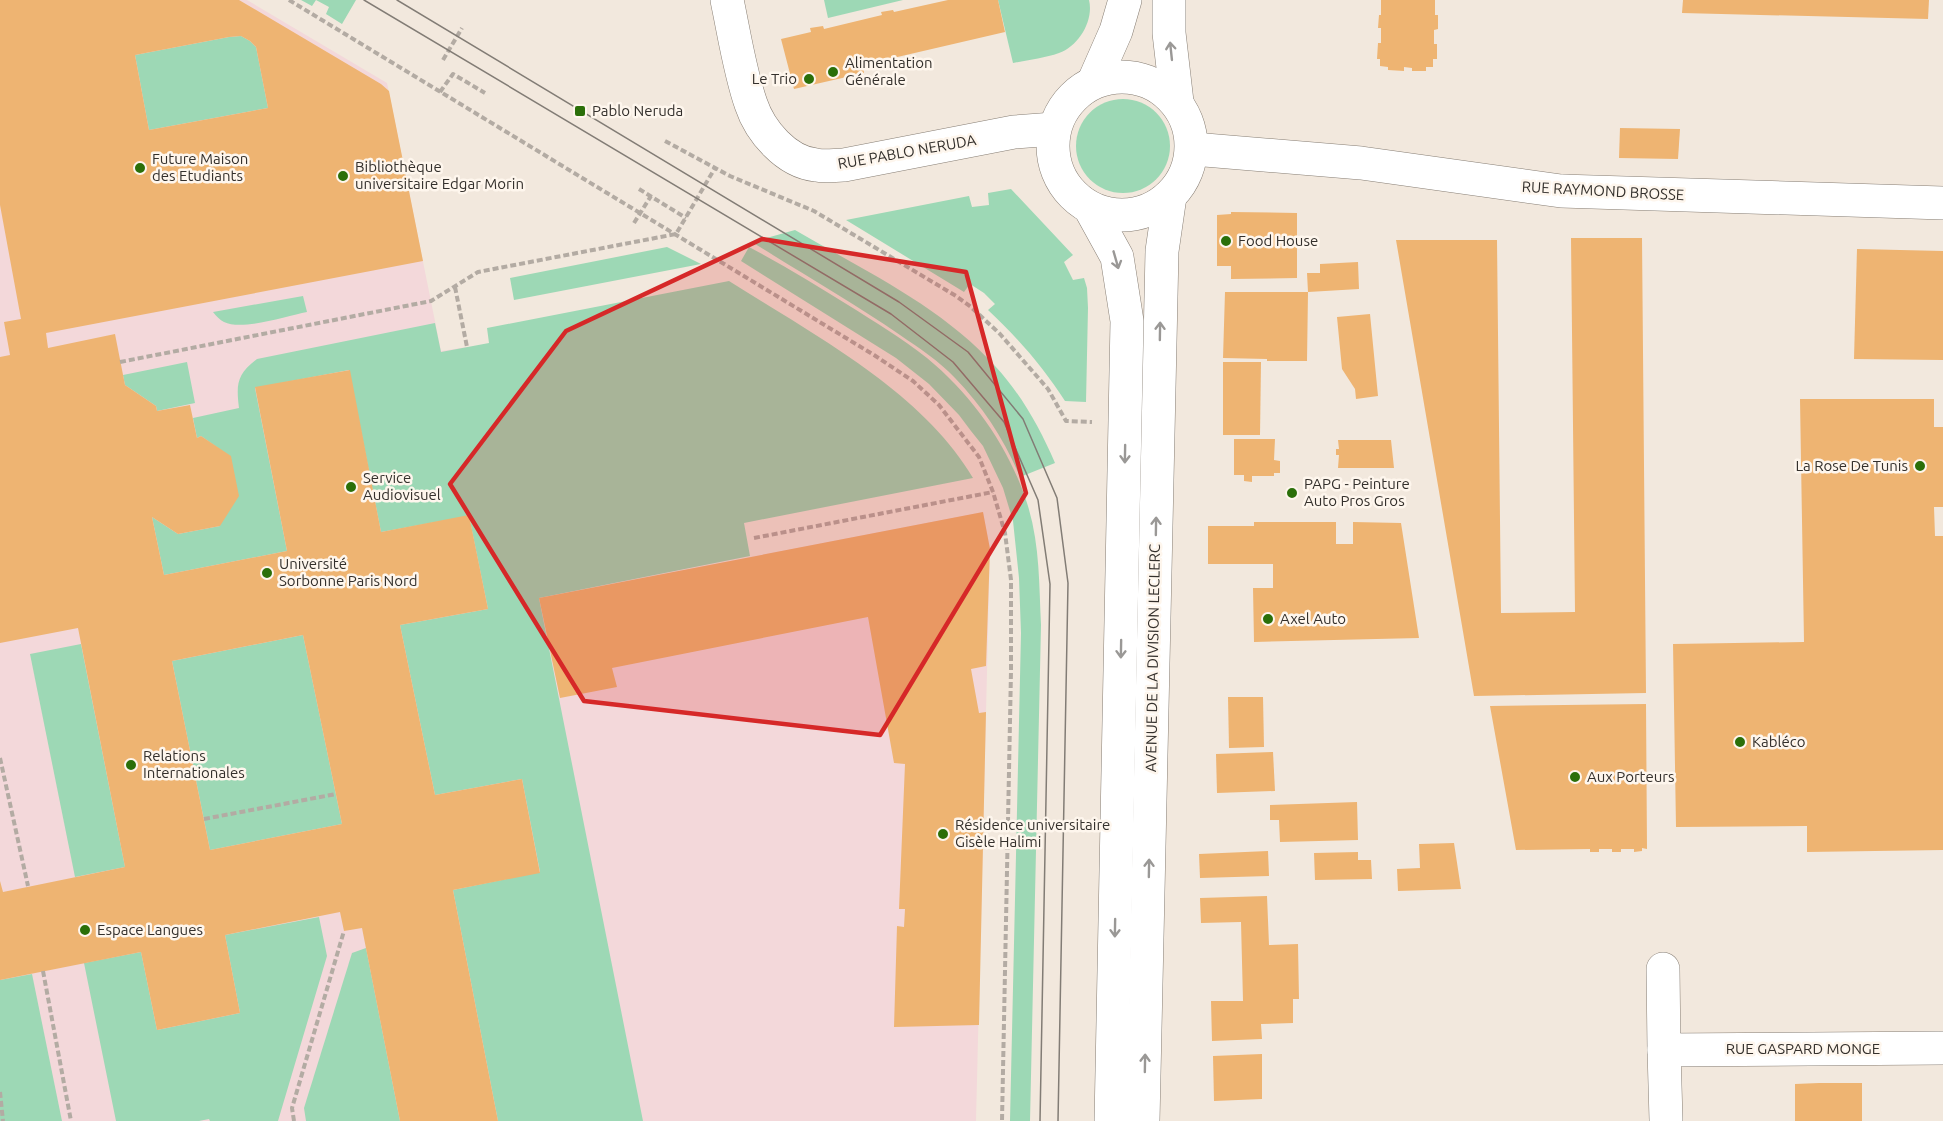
<svg xmlns="http://www.w3.org/2000/svg" width="1943" height="1121" font-family="Ubuntu,sans-serif">
<style>
.education{fill:#f3d8da}
.green{fill:#9dd8b5}
.building{fill:#eeb472;fill-rule:evenodd}
.lines{fill:none;stroke-linecap:round;stroke-linejoin:round}
.minor-casing{stroke:#877e74;stroke-width:34}
.path{stroke:#b3aba3;stroke-width:4;stroke-dasharray:6 3;stroke-linecap:butt}
.minor{stroke:#fff;stroke-width:33}
.tram{stroke:#827c75;stroke-width:1.5}
.oneway{stroke:#9a9896}
.marked{fill:#d62828;fill-opacity:0.2;stroke:#d62828;stroke-width:4.5;stroke-linejoin:round}
.poi-dot{fill:#2b6f09;stroke:#fef6ed;stroke-width:2}
.labels{text-anchor:middle;stroke-width:5;stroke-linejoin:round;paint-order:stroke}
.poi-label{font-size:15px;fill:#34302c;stroke:#fef6ed;text-anchor:start}
.street-label{font-size:15px;fill:#34302c;stroke:#fef6ed}
</style>
<rect width="100%" height="100%" fill="#f2e8dd"/>
<polygon class="education" points="0,0 247,0 387,83 441,351 467,347 539,598 983,512 990,549 976,1121 0,1121"/>
<g class="green">
<polygon points="301,0 356,0 342,24 326,14 329,7 316,0 312,6"/>
<polygon points="824,0 903,0 828,18"/>
<path d="M998,0H1089C1094,20 1079,46 1059,53C1045,58 1028,60 1013,63Z"/>
<polygon points="241,36 250,41 256,47 268,108 149,130 135,55 229,37"/>
<circle cx="1123" cy="146" r="47"/>
<path d="M1011,189L1073,255L1064,262L1073,280L1084,278L1087,288L1088,308L1086,402L1065,401C1043,367 1018,338 988,310L995,304L984,293L970,284L964,292L846,220L969,196L972,207L989,205L988,193Z"/>
<path d="M795,230C863,270 941,306 995,366C1021,394 1040,428 1055,463L1020,477C1004,439 983,407 955,378C939,361 919,348 900,335C852,302 801,273 752,242Z"/>
<polygon points="667,247 701,264 514,300 510,278"/>
<path d="M749,247C783,265 816,285 848,305C875,322 902,338 927,358C973,396 1009,447 1027,503C1040,543 1039,585 1041,625L1030,1121H1010L1021,633L1019,578L1013,521L1003,488L983,446L971,431L959,415L929,384L896,358L741,261Z"/>
<path d="M729,281C812,334 922,391 973,478L744,523L750,556L539,598L643,1121H498L453,890L540,872L522,779L435,795L400,625L488,609L469,516L381,532L349,370L255,388L287,551L164,575L152,517L178,534L220,526L231,457L201,436L197,438L193,418L239,408C236,384 237,374 257,359L435,323L441,352L489,343L487,328Z"/>
<path d="M303,296L307,312C287,316 242,331 224,322C220,320 216,316 213,312Z"/>
<polygon points="187,362 195,403 157,411 156,406 125,385 123,375"/>
<polygon points="303,635 342,824 210,850 172,661"/>
<polygon points="81,644 125,867 75,877 30,654"/>
<polygon points="319,917 327,956 278,1121 210,1121 209,1119 199,1121 116,1121 84,963 141,952 157,1030 240,1013 225,935"/>
<polygon points="366,948 400,1121 306,1121 304,1108 352,953"/>
<polygon points="32,974 62,1121 0,1121 0,980"/>
</g>
<g class="building">
<path d="M0,0H239L381,84L389,91L423,261L46,333L48,348L115,334L125,385L156,406L157,411L190,405L197,438L201,436L231,456L239,496L220,526L178,534L152,517L164,575L287,551L255,387L350,370L381,532L469,515L488,609L400,625L435,795L522,779L540,873L453,890L498,1121H400L362,928L344,931L340,912L225,935L240,1013L157,1030L141,952L0,980V881L3,892L125,867L78,628L0,643V357L10,355L4,322L21,319L0,205ZM241,36L250,41L256,47L268,108L149,130L135,55L229,37ZM303,635L342,824L210,850L172,661Z"/>
<polygon points="948,0 998,0 1005,32 863,65 864,73 794,89 781,39 811,32 810,28 823,26 824,29 882,15 881,12 893,10 894,12"/>
<polygon points="1381,0 1435,0 1435,15 1438,15 1438,29 1434,30 1434,44 1437,44 1437,59 1433,59 1433,67 1426,67 1426,71 1412,71 1412,68 1404,67 1404,71 1388,70 1388,67 1380,66 1380,59 1377,59 1378,43 1381,43 1381,28 1378,28 1379,15 1381,15"/>
<polygon points="1683,0 1929,0 1928,19 1682,13"/>
<polygon points="1620,128 1680,129 1678,159 1619,158"/>
<polygon points="1231,212 1297,213 1297,278 1231,279 1231,266 1217,266 1217,215 1231,214"/>
<polygon points="1571,238 1642,238 1646,693 1474,696 1396,240 1497,240 1501,613 1575,612"/>
<polygon points="1857,249 1943,251 1943,360 1854,359"/>
<polygon points="1358,262 1359,289 1308,292 1307,273 1320,273 1320,264"/>
<polygon points="1225,292 1308,292 1307,361 1267,361 1267,359 1223,358"/>
<polygon points="1370,314 1378,396 1356,399 1355,389 1342,369 1337,317"/>
<polygon points="1223,362 1261,362 1260,435 1223,435"/>
<polygon points="1800,399 1934,399 1934,427 1943,427 1943,507 1934,507 1935,536 1943,536 1943,850 1807,852 1807,826 1676,827 1673,644 1804,642"/>
<polygon points="1234,439 1275,439 1274,460 1280,461 1280,473 1274,473 1274,476 1252,476 1252,482 1244,481 1244,475 1234,475"/>
<polygon points="1338,440 1391,440 1394,468 1338,468 1339,455 1336,455 1336,449 1339,449"/>
<polygon points="983,512 990,549 986,666 971,669 979,713 986,712 979,1025 894,1027 897,926 904,927 905,909 899,909 905,764 894,763 868,617 612,668 617,687 560,698 539,598"/>
<polygon points="1254,522 1336,522 1336,544 1353,544 1353,522 1401,523 1419,638 1254,642 1253,588 1273,588 1273,564 1208,564 1208,526 1254,526"/>
<polygon points="1228,697 1263,697 1264,747 1229,748"/>
<polygon points="1646,704 1647,849 1642,848 1642,851 1634,852 1634,849 1621,849 1621,852 1612,852 1612,849 1599,849 1599,852 1590,852 1590,849 1516,850 1490,706"/>
<polygon points="1273,752 1275,791 1217,793 1216,754"/>
<polygon points="1357,802 1358,840 1280,842 1279,820 1270,820 1270,805"/>
<polygon points="1454,843 1461,889 1398,891 1397,869 1420,868 1419,844"/>
<polygon points="1268,851 1269,876 1200,878 1199,854"/>
<polygon points="1358,852 1358,860 1371,860 1372,879 1315,880 1314,853"/>
<polygon points="1267,896 1269,945 1298,944 1299,999 1293,999 1293,1023 1261,1024 1262,1039 1212,1041 1211,1001 1243,1001 1241,922 1201,923 1200,898"/>
<polygon points="1262,1054 1262,1099 1214,1101 1213,1056"/>
<polygon points="1819,1083 1862,1083 1862,1121 1795,1121 1795,1084"/>
</g>
<g class="lines">
<defs>
<g id="minor">
<path d="M727,0C734,33 740,73 751,104C760,131 786,162 816,165C825,167 835,165 844,165L1014,132L1054,129"/>
<polyline points="1169,0 1169,33 1177,102"/>
<circle cx="1122" cy="146" r="69"/>
<polyline points="1094,81 1116,31 1125,0"/>
<polyline points="1193,149 1361,163 1561,191 1943,203"/>
<polyline points="1090,208 1117,257 1127,321 1111,1121"/>
<polyline points="1663,969 1664,1050 1943,1048"/>
<polyline points="1664,1050 1666,1120"/>
<polyline points="1143,1121 1162,251 1170,196"/>
</g>
</defs>
<use href="#minor" class="minor-casing"/>
<g class="path">
<polyline points="289,0 874,355 913,381 939,405 979,457 993,492 1005,533 1011,580 1011,671 1002,1121"/>
<polyline points="443,60 462,28"/>
<polyline points="440,92 453,74 485,93"/>
<polyline points="665,141 730,176 814,211 956,296 971,307 1000,334 1048,389 1066,421 1092,422"/>
<polyline points="639,189 686,218"/>
<polyline points="634,223 651,196"/>
<polyline points="455,287 467,347"/>
<polyline points="120,362 431,301 478,272 676,234 715,168"/>
<polyline points="754,538 993,492"/>
<polyline points="0,758 28,886"/>
<polyline points="204,819 336,794"/>
<polyline points="43,971 71,1121"/>
<polyline points="0,1092 3,1121"/>
<polyline points="294,1121 292,1108 344,931"/>
</g>
<use href="#minor" class="minor"/>
<g class="tram">
<polyline points="364,0 891,314 953,362 1004,422 1038,500 1050,584 1040,1121"/>
<polyline points="397,0 899,302 968,352 1023,419 1057,498 1068,583 1058,1121"/>
</g>
</g>
<defs><path id="oneway-shaft" d="M-6 0H5M1.5-3L5.5 0L1.5 3" fill="none" stroke-width="1.6" stroke-linecap="round" stroke-linejoin="round" transform="scale(1.5)"/></defs>
<g class="oneway">
<use href="#oneway-shaft" transform="translate(1171 51) rotate(-96)"/>
<use href="#oneway-shaft" transform="translate(1116 260) rotate(74)"/>
<use href="#oneway-shaft" transform="translate(1160 331) rotate(-89)"/>
<use href="#oneway-shaft" transform="translate(1125 454) rotate(91)"/>
<use href="#oneway-shaft" transform="translate(1156 526) rotate(-89)"/>
<use href="#oneway-shaft" transform="translate(1121 649) rotate(91)"/>
<use href="#oneway-shaft" transform="translate(1149 868) rotate(-89)"/>
<use href="#oneway-shaft" transform="translate(1115 928) rotate(91)"/>
<use href="#oneway-shaft" transform="translate(1145 1063) rotate(-89)"/>
</g>
<path class="marked" d="M762,239L966,272L1026,493L880,735L584,701L450,484L566,331Z"/>
<g class="poi-dot">
<circle cx="833" cy="72" r="6"/>
<circle cx="809" cy="79" r="6"/>
<rect x="574" y="105" width="12" height="12" rx="3"/>
<circle cx="140" cy="168" r="6"/>
<circle cx="343" cy="176" r="6"/>
<circle cx="1226" cy="241" r="6"/>
<circle cx="1920" cy="466" r="6"/>
<circle cx="351" cy="487" r="6"/>
<circle cx="1292" cy="493" r="6"/>
<circle cx="267" cy="573" r="6"/>
<circle cx="1268" cy="619" r="6"/>
<circle cx="1740" cy="742" r="6"/>
<circle cx="131" cy="765" r="6"/>
<circle cx="1575" cy="777" r="6"/>
<circle cx="943" cy="834" r="6"/>
<circle cx="85" cy="930" r="6"/>
</g>
<g class="labels">
<g class="poi-label">
<text x="845" y="68">Alimentation<tspan x="845" dy="17">Générale</tspan></text>
<text x="797" y="84" text-anchor="end">Le Trio</text>
<text x="592" y="116">Pablo Neruda</text>
<text x="152" y="164">Future Maison<tspan x="152" dy="17">des Etudiants</tspan></text>
<text x="355" y="172">Bibliothèque<tspan x="355" dy="17">universitaire Edgar Morin</tspan></text>
<text x="1238" y="246">Food House</text>
<text x="1908" y="471" text-anchor="end">La Rose De Tunis</text>
<text x="363" y="483">Service<tspan x="363" dy="17">Audiovisuel</tspan></text>
<text x="1304" y="489">PAPG - Peinture<tspan x="1304" dy="17">Auto Pros Gros</tspan></text>
<text x="279" y="569">Université<tspan x="279" dy="17">Sorbonne Paris Nord</tspan></text>
<text x="1280" y="624">Axel Auto</text>
<text x="1752" y="747">Kabléco</text>
<text x="143" y="761">Relations<tspan x="143" dy="17">Internationales</tspan></text>
<text x="1587" y="782">Aux Porteurs</text>
<text x="955" y="830">Résidence universitaire<tspan x="955" dy="17">Gisèle Halimi</tspan></text>
<text x="97" y="935">Espace Langues</text>
</g>
<g class="street-label">
<text transform="translate(907 152) rotate(-10)" y="5">RUE PABLO NERUDA</text>
<text transform="translate(1603 191) rotate(3)" y="5">RUE RAYMOND BROSSE</text>
<text transform="translate(1153 658) rotate(-89)" y="5">AVENUE DE LA DIVISION LECLERC</text>
<text x="1803" y="1054">RUE GASPARD MONGE</text>
</g>
</g>
</svg>
